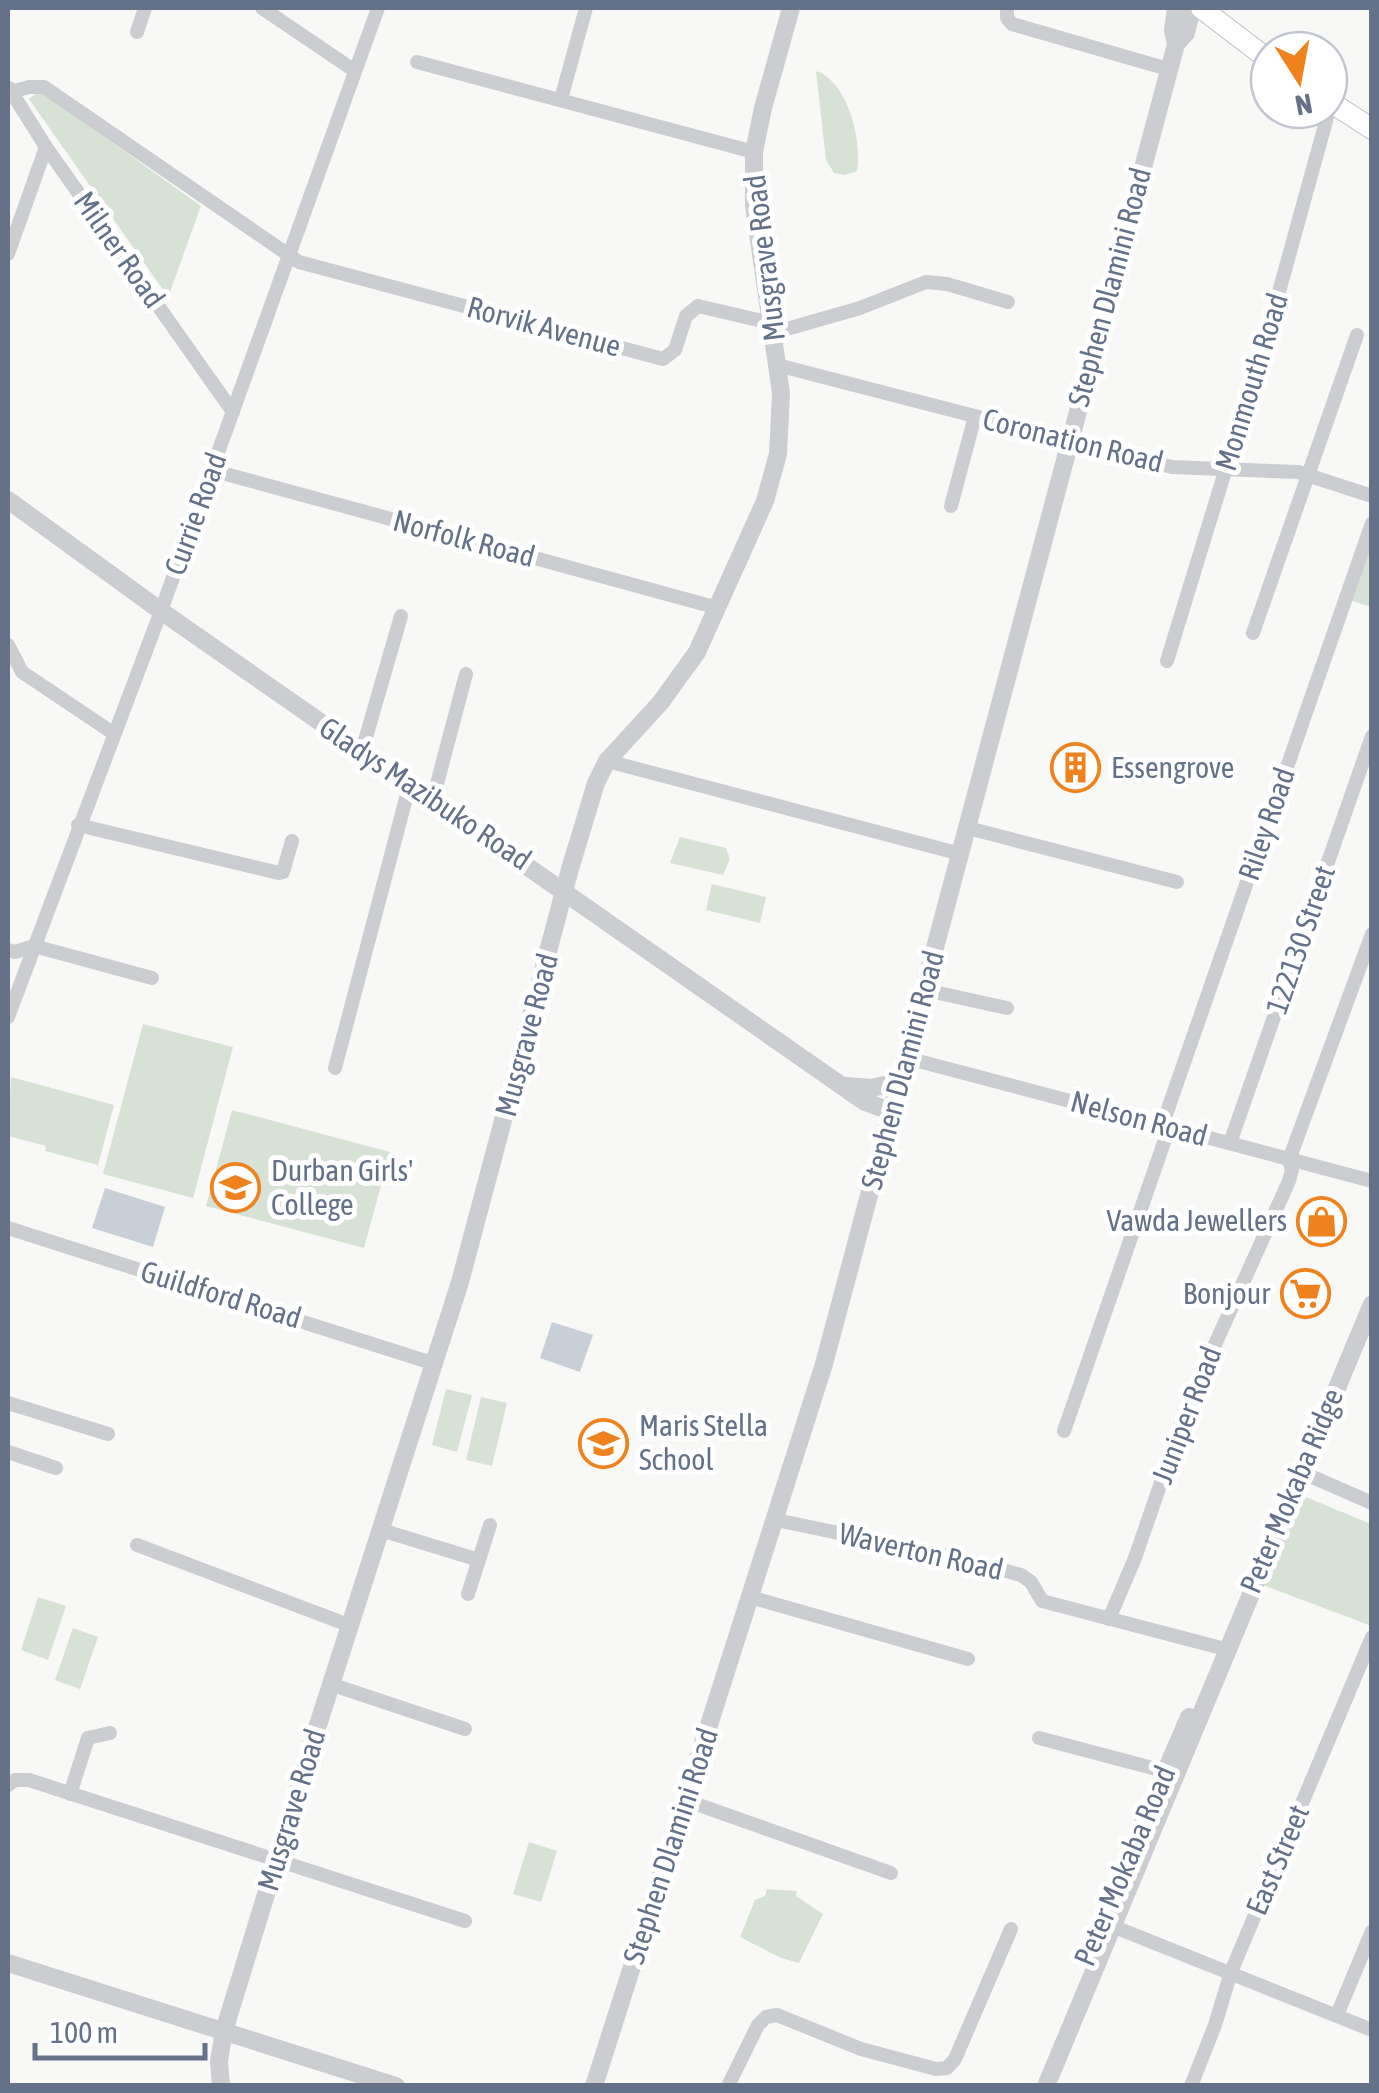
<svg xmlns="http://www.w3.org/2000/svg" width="1379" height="2093" font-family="'Asap Condensed',sans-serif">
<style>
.green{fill:#d8e1d6}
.water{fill:#c8cfd6}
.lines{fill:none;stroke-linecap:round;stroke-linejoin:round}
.secondary-casing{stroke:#bcbfc6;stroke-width:22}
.minor{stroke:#cbcdd1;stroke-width:14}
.tertiary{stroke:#cbcdd1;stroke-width:18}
.secondary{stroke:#fff;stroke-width:20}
.labels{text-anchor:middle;stroke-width:10;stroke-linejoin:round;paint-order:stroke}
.street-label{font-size:30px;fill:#657189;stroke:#fff}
.poi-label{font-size:30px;fill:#657189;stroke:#fff;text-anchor:start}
</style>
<rect width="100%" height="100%" fill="#f8f9f6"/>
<g class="green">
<path d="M816,71C848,82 862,140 857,171L845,175L834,173L826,160Z"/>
<polygon points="40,91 201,206 170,292 166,294 29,99"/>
<polygon points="1371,545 1371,607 1352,601"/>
<polygon points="680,837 726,848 730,859 723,875 670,863"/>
<polygon points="712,884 766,897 760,923 706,910"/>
<polygon points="143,1024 233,1047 193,1198 103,1174"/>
<polygon points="11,1077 114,1105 98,1165 45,1151 46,1146 8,1136"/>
<polygon points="232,1110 390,1152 364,1248 206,1206"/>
<polygon points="446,1389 472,1395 457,1452 432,1445"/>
<polygon points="481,1397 507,1403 492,1466 466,1460"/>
<polygon points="1301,1495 1371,1524 1372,1618 1369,1625 1263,1585"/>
<polygon points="38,1597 66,1606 48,1660 21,1650"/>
<polygon points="73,1628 98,1637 80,1689 55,1680"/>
<polygon points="529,1842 557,1851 541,1902 513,1894"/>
<polygon points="767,1889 797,1891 796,1896 823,1914 799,1963 781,1958 740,1937 755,1900 765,1896"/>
</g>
<g class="water">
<polygon points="105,1188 165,1207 153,1247 92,1228"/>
<polygon points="552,1322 593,1335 580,1372 540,1358"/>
</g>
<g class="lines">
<defs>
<g id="secondary">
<polyline points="1201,8 1269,60"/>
<polyline points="1329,101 1372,129"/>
</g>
</defs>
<use href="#secondary" class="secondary-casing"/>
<g class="minor">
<polyline points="262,8 355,71"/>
<polyline points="1007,8 1007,18 1012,24 1168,69"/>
<polyline points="137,32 145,8"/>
<polyline points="417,62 754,152"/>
<polyline points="9,88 46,147 233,412"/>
<polyline points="11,92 29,87 44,87 299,262 663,359 675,350 686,316 698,306 771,323"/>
<polyline points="561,99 586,8"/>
<polyline points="8,254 46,147"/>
<polyline points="773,333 860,308 926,282 947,284 1008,302"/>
<polyline points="777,365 1172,467 1298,472 1372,496"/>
<polyline points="211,470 718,608"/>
<polyline points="951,506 975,416"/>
<polyline points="1253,633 1357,335"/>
<polyline points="8,645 22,672 113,733"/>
<polyline points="1167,661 1271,321 1331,103"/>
<polyline points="362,751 401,616"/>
<polyline points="607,761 961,854"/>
<polyline points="433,799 466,674"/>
<polyline points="78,825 279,873 283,872 292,841"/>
<polyline points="968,828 1177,882"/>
<polyline points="8,950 15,952 34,946 152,978"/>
<polyline points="925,990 1007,1008"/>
<polyline points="8,1017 161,611 378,8"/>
<polyline points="907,1058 1372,1181"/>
<polyline points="335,1068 410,783"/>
<polyline points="1162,1126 1372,523"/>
<polyline points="1230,1143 1372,736"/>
<polyline points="8,1228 435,1364"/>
<polyline points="8,1403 108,1434"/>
<polyline points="1064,1431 1169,1128"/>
<polyline points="8,1452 56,1468"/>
<polyline points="1301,1472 1372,1503"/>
<polyline points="776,1520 968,1560 1021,1575 1031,1582 1042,1601 1229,1650"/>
<polyline points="381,1530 479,1560"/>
<polyline points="137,1545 351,1626"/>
<polyline points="468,1594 490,1525"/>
<polyline points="750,1597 968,1659"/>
<polyline points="1109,1619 1135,1558 1188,1404 1289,1181 1292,1170 1289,1160 1372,934"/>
<polyline points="333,1685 465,1729"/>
<polyline points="1039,1738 1164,1771"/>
<polyline points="8,1785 15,1780 29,1780 465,1921"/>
<polyline points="70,1794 88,1738 110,1733"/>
<polyline points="685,1800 891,1873"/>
<polyline points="1112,1926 1372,2030"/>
<polyline points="1337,2015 1372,1931"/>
<polyline points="728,2086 758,2025 766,2017 777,2015 861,2049 936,2069 947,2068 955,2059 1011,1929"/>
<polyline points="1191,2086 1215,2025 1231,1972 1372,1637"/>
</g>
<g class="tertiary">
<polyline points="1176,44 1186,33 1192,8"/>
<polyline points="8,500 161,611 865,1102 893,1112"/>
<polyline points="846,1086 872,1088 901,1081"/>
<polyline points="1110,1900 1189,1717"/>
<polyline points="8,1963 396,2086"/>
<polyline points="221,2086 219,2061 224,2031 318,1725 460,1282 570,869 596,783 607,761 661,702 697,652 765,501 778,454 781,393 754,206 754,152 763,108 791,8"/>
<polyline points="594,2086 824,1364 1176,44 1173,30 1176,8"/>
<polyline points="1046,2086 1372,1304"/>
</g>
<use href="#secondary" class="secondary"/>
</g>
<defs>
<symbol id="building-ring" viewBox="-11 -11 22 22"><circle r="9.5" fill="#fff" stroke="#f0821e" stroke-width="1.5"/><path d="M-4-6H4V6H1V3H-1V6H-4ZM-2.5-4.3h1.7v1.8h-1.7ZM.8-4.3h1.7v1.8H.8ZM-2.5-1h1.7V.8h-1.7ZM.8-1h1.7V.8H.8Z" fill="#f0821e"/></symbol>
<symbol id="school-ring" viewBox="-11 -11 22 22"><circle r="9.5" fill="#fff" stroke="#f0821e" stroke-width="1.5"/><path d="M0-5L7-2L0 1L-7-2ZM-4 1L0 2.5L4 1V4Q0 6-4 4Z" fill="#f0821e"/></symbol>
<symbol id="shop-ring" viewBox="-11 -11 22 22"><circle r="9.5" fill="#fff" stroke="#f0821e" stroke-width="1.5"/><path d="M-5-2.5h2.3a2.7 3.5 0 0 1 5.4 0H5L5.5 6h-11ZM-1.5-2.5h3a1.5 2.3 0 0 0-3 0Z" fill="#f0821e"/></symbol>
<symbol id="supermarket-ring" viewBox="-11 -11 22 22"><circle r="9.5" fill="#fff" stroke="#f0821e" stroke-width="1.5"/><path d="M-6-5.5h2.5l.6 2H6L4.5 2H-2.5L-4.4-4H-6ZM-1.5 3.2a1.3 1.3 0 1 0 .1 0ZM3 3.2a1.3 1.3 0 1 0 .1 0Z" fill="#f0821e"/></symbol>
</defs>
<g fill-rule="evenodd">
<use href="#building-ring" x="1048" y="740" width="55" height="55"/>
<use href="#school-ring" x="208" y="1160" width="55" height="55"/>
<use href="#shop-ring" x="1294" y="1194" width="55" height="55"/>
<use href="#supermarket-ring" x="1278" y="1266" width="55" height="55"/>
<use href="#school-ring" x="576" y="1416" width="55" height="55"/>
</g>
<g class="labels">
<g class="street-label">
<text transform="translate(119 250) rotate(55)" y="10">Milner Road</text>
<text transform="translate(765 258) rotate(-97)" y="10">Musgrave Road</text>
<text transform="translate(1110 287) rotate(-75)" y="10">Stephen Dlamini Road</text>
<text transform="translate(544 327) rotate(15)" y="10">Rorvik Avenue</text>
<text transform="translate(1252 382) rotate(-73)" y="10">Monmouth Road</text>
<text transform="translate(1073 441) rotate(14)" y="10">Coronation Road</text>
<text transform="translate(196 514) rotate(-70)" y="10">Currie Road</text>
<text transform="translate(464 539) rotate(15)" y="10">Norfolk Road</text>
<text transform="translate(425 794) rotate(34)" y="10">Gladys Mazibuko Road</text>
<text transform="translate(1267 824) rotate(-71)" y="10">Riley Road</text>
<text transform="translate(1301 940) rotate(-71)" y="10">122130 Street</text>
<text transform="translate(527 1035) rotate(-75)" y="10">Musgrave Road</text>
<text transform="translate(903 1070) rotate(-75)" y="10">Stephen Dlamini Road</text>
<text transform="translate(1139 1119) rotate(15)" y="10">Nelson Road</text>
<text transform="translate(221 1295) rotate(17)" y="10">Guildford Road</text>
<text transform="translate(1187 1415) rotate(-69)" y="10">Juniper Road</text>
<text transform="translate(1292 1491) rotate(-67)" y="10">Peter Mokaba Ridge</text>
<text transform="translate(921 1552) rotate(13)" y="10">Waverton Road</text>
<text transform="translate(292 1810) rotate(-73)" y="10">Musgrave Road</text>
<text transform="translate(671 1846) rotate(-72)" y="10">Stephen Dlamini Road</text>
<text transform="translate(1278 1860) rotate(-67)" y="10">East Street</text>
<text transform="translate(1125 1866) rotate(-67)" y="10">Peter Mokaba Road</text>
</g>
<g class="poi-label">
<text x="1111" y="778">Essengrove</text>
<text x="271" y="1181">Durban Girls'<tspan x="271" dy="34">College</tspan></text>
<text x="1287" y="1231" text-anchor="end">Vawda Jewellers</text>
<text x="1270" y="1304" text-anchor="end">Bonjour</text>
<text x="639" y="1436">Maris Stella<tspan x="639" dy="34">School</tspan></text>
</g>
</g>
<rect width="1379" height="2093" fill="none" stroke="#657189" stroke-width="20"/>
<g transform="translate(1299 80) rotate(169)"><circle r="48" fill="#ffffff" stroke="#c1c6d0" stroke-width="2.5"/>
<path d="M0-8L18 38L0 25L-18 38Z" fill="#f0821e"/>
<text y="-15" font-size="28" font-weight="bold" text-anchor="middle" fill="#657189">N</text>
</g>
<path d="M35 2043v15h170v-15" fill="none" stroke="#657189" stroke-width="5"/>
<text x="50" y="2043" font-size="30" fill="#657189" stroke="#ffffff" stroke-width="8" paint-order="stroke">100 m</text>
</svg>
